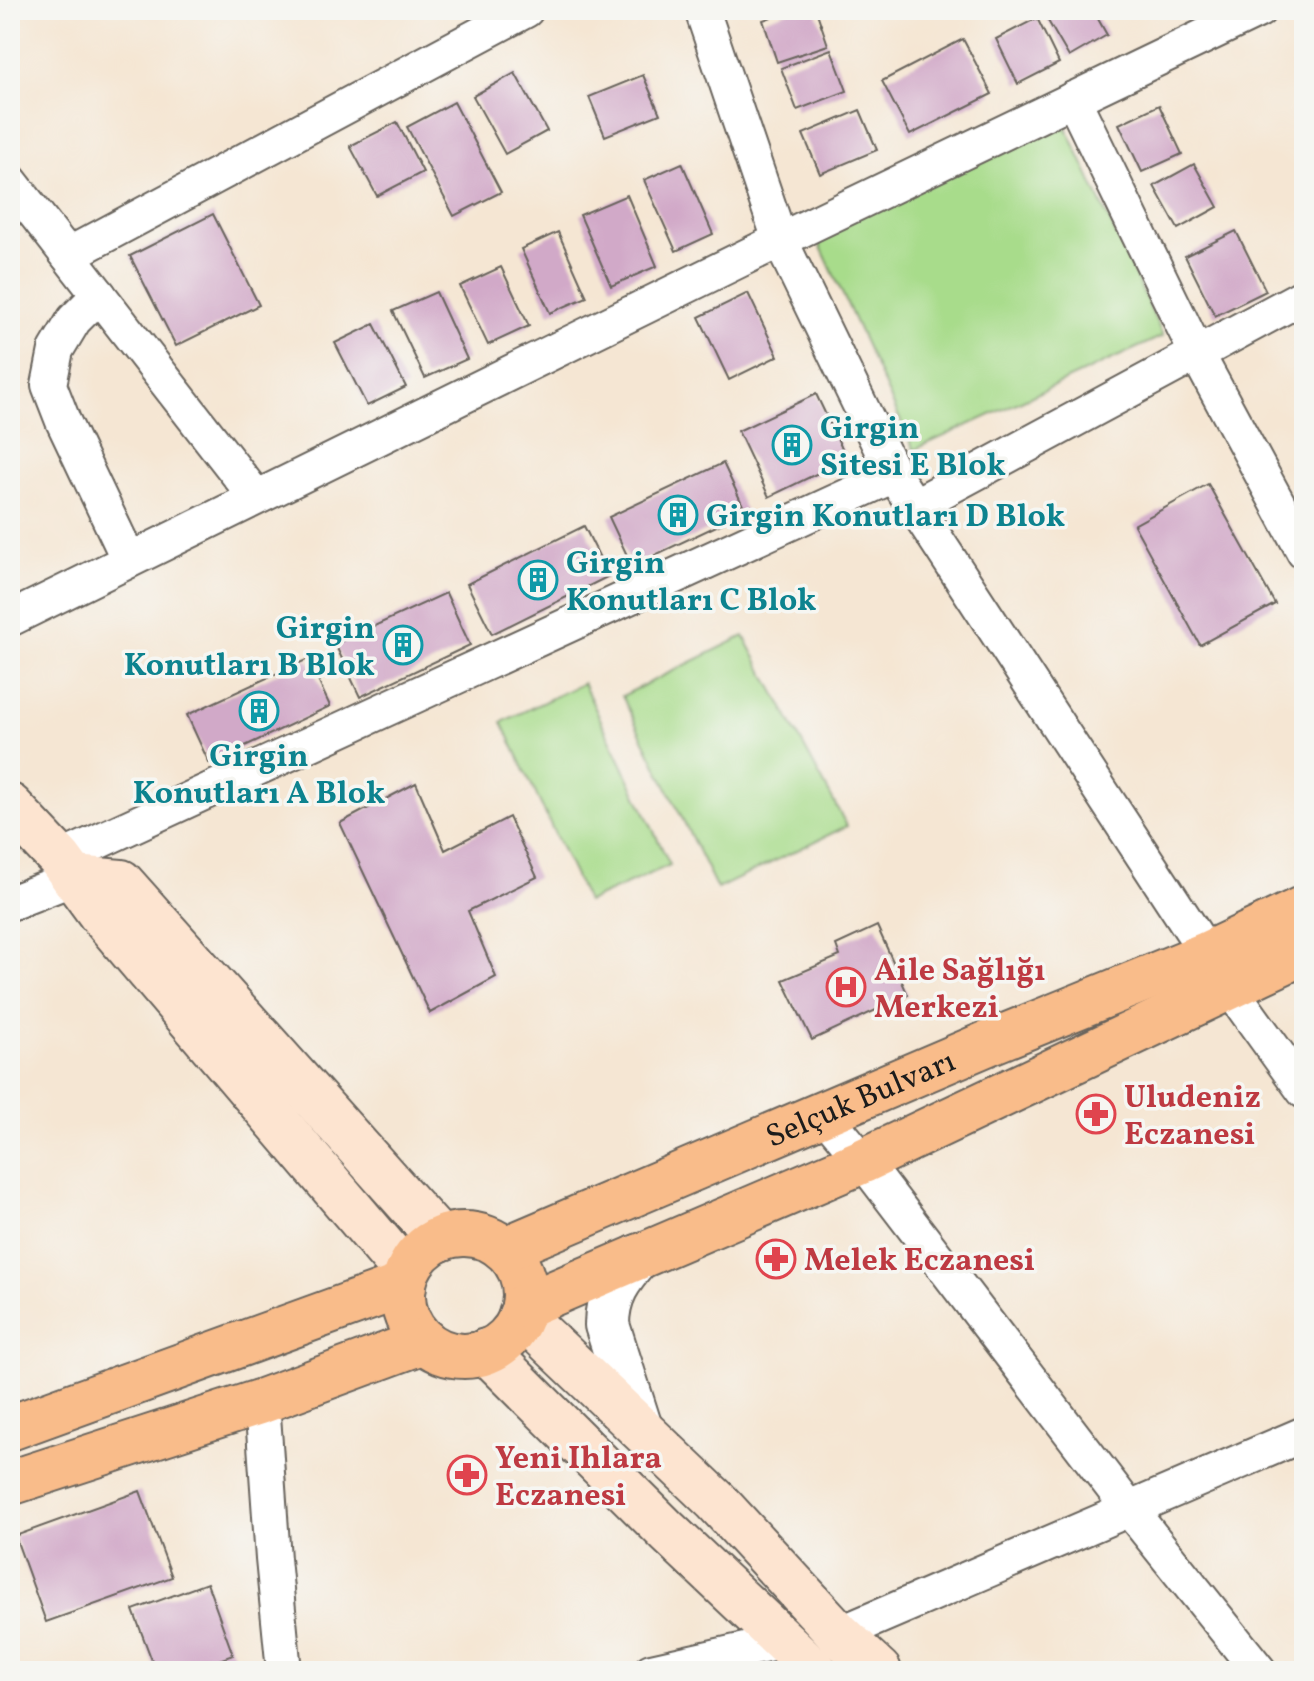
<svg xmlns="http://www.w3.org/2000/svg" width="1314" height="1681" font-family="Vollkorn,serif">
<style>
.green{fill:#a8dc8b;stroke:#627c54;stroke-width:2}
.building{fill:#d1a9c8}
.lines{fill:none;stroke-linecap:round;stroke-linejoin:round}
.minor-casing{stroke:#68635c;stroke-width:38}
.tertiary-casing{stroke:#68635c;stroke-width:48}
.secondary-casing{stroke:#68635c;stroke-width:48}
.primary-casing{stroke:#68635c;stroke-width:48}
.minor{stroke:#fff;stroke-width:34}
.tertiary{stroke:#fff;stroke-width:44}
.secondary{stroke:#fde4d0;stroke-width:44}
.primary{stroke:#f9bc8a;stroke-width:44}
.labels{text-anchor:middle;stroke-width:7;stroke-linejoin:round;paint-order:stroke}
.culture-label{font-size:32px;font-weight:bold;fill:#0d838f;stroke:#f6f6f2;text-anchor:start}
.health-label{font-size:32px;font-weight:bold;fill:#be3a42;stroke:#f6f6f2;text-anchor:start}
.street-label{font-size:32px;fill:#1c1c1c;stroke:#f6f6f2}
</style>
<rect width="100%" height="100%" fill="#f6f6f2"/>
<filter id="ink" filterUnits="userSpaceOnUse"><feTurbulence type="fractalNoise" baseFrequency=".0125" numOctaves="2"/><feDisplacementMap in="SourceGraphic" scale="16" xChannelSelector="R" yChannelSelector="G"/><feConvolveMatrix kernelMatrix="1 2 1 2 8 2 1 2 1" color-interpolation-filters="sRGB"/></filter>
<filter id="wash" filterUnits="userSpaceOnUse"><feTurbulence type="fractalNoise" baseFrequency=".006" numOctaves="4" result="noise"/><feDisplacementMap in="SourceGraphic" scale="32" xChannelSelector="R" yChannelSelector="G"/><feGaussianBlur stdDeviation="1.8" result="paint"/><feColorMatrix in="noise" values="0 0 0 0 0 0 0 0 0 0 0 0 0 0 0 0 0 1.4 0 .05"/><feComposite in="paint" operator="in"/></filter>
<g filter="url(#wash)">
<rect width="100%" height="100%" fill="#f5e6d3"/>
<g class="green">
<polygon points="1063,120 1163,336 914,450 815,234"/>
<polygon points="744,636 847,826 717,889 622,696"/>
<polygon points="583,683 670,865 587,902 502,722"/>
</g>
<g id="blocks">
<g class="building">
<polygon points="792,10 816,10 828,45 777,62 763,20"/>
<polygon points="1051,10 1093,10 1107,35 1069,57 1044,14"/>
<polygon points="1037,18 1059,63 1018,84 996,39"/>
<polygon points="963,39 992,94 910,135 882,81"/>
<polygon points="831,49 847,91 797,110 781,68"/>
<polygon points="515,73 547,131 505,154 473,96"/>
<polygon points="643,75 660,114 605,136 589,97"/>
<polygon points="454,102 501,192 454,216 407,127"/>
<polygon points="1159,105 1182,154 1142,172 1119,124"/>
<polygon points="860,110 877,150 820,174 803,134"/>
<polygon points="397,122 423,172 377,196 350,146"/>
<polygon points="682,163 713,234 676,251 644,180"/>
<polygon points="1194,164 1218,207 1178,229 1154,186"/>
<polygon points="627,195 657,266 611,286 580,215"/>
<polygon points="213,214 259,305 176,346 130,256"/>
<polygon points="1236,231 1266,291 1215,316 1185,256"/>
<polygon points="558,232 587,297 550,313 521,249"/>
<polygon points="501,267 529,326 488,345 460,286"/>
<polygon points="436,292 467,359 425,378 393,311"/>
<polygon points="748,293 778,356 729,380 699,317"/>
<polygon points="374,324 406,387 367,406 335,343"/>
<polygon points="816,394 847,459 769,497 738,431"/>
<polygon points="723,463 746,512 632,566 609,517"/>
<polygon points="1208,484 1275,604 1200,645 1134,525"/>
<polygon points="584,526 609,576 492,634 467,584"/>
<polygon points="446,593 470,645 360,697 335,644"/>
<polygon points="308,659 330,706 209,763 187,715"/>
<polygon points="416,783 445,850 509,817 537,877 468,911 496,977 430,1013 340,823"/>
<polygon points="877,926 908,995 812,1040 783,980 840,956 836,945"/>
<polygon points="140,1491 172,1577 46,1622 15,1536"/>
<polygon points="207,1583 233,1655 189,1671 156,1671 133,1610"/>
</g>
</g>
</g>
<g filter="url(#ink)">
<use href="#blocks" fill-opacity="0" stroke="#68635c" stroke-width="2"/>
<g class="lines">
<defs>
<g id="minor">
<polyline points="702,10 780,240 894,475 1229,987 1304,1091"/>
<polyline points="1073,99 1197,354 1304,552"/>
<polyline points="10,181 256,497"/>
<polyline points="68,255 526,10"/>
<polyline points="99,295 74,320 56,350 49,385 63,421 129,560"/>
<polyline points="914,506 1304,296"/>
<polyline points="10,619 780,240 1259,10"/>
<polyline points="60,859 894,475"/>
<polyline points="10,903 74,878"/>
<polyline points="825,1115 863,1161 1130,1510 1259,1671"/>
<polyline points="262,1401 273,1559 284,1671"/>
<polyline points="839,1634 1304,1434"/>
<polyline points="651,1671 785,1641"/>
</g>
<path id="tertiary" d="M638,1257C619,1279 607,1295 607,1325L640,1428"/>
<g id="secondary">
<polyline points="10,806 60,859 101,915 406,1273"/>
<polyline points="74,878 121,882 440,1239"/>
<polyline points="521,1315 716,1501 839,1634 879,1671"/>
<polyline points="486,1351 668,1532 815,1671"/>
</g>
<g id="primary">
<circle cx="464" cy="1295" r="61"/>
<path id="s1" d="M505,1249L993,1041L1207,954L1304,908"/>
<polyline points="524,1306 863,1161 1304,952"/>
<polyline points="10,1428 404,1285"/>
<polyline points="10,1483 262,1401 424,1341"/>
</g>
</defs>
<use href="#minor" class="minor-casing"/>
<use href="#tertiary" class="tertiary-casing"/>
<use href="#secondary" class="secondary-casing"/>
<use href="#primary" class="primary-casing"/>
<use href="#minor" class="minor"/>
<use href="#tertiary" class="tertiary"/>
<use href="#secondary" class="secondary"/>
<use href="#primary" class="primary"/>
</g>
</g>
<defs>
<symbol id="building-ring" viewBox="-11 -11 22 22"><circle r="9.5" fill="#f6f6f2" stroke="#0f9aa8" stroke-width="1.5"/><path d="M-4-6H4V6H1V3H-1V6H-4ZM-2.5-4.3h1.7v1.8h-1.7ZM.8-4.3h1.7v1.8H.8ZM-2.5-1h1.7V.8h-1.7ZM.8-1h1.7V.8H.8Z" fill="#0f9aa8"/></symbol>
<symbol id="hospital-ring" viewBox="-11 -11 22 22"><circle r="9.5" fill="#f6f6f2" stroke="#e0444e" stroke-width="1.5"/><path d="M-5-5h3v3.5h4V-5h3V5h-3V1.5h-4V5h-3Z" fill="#e0444e"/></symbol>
<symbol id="pharmacy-ring" viewBox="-11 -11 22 22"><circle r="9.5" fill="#f6f6f2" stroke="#e0444e" stroke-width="1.5"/><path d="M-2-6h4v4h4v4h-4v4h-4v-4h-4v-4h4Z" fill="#e0444e"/></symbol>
</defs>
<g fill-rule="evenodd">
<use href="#building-ring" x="770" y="423" width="44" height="44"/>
<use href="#building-ring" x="656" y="493" width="44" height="44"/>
<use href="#building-ring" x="516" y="558" width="44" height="44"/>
<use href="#building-ring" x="381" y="623" width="44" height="44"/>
<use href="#building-ring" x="237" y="689" width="44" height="44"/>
<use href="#hospital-ring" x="824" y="965" width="44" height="44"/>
<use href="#pharmacy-ring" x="1074" y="1092" width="44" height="44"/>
<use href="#pharmacy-ring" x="754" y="1237" width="44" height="44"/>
<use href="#pharmacy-ring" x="445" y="1453" width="44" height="44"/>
</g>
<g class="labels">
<g class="culture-label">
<text x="820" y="438">Girgin<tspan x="820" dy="37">Sitesi E Blok</tspan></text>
<text x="706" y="526">Girgin Konutları D Blok</text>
<text x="566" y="573">Girgin<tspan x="566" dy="37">Konutları C Blok</tspan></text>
<text x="375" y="638" text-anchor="end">Girgin<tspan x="375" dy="37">Konutları B Blok</tspan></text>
<text x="259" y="766" text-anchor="middle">Girgin<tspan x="259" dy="37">Konutları A Blok</tspan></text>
</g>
<g class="health-label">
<text x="874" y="980">Aile Sağlığı<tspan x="874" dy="37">Merkezi</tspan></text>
<text x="1124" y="1107">Uludeniz<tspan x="1124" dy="37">Eczanesi</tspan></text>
<text x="804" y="1270">Melek Eczanesi</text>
<text x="495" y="1468">Yeni Ihlara<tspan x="495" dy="37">Eczanesi</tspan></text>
</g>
<g class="street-label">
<text dy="11" stroke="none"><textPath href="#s1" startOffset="386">Selçuk Bulvarı</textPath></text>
</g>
</g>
<rect width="1314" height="1681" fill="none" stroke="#f6f6f2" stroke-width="40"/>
</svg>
